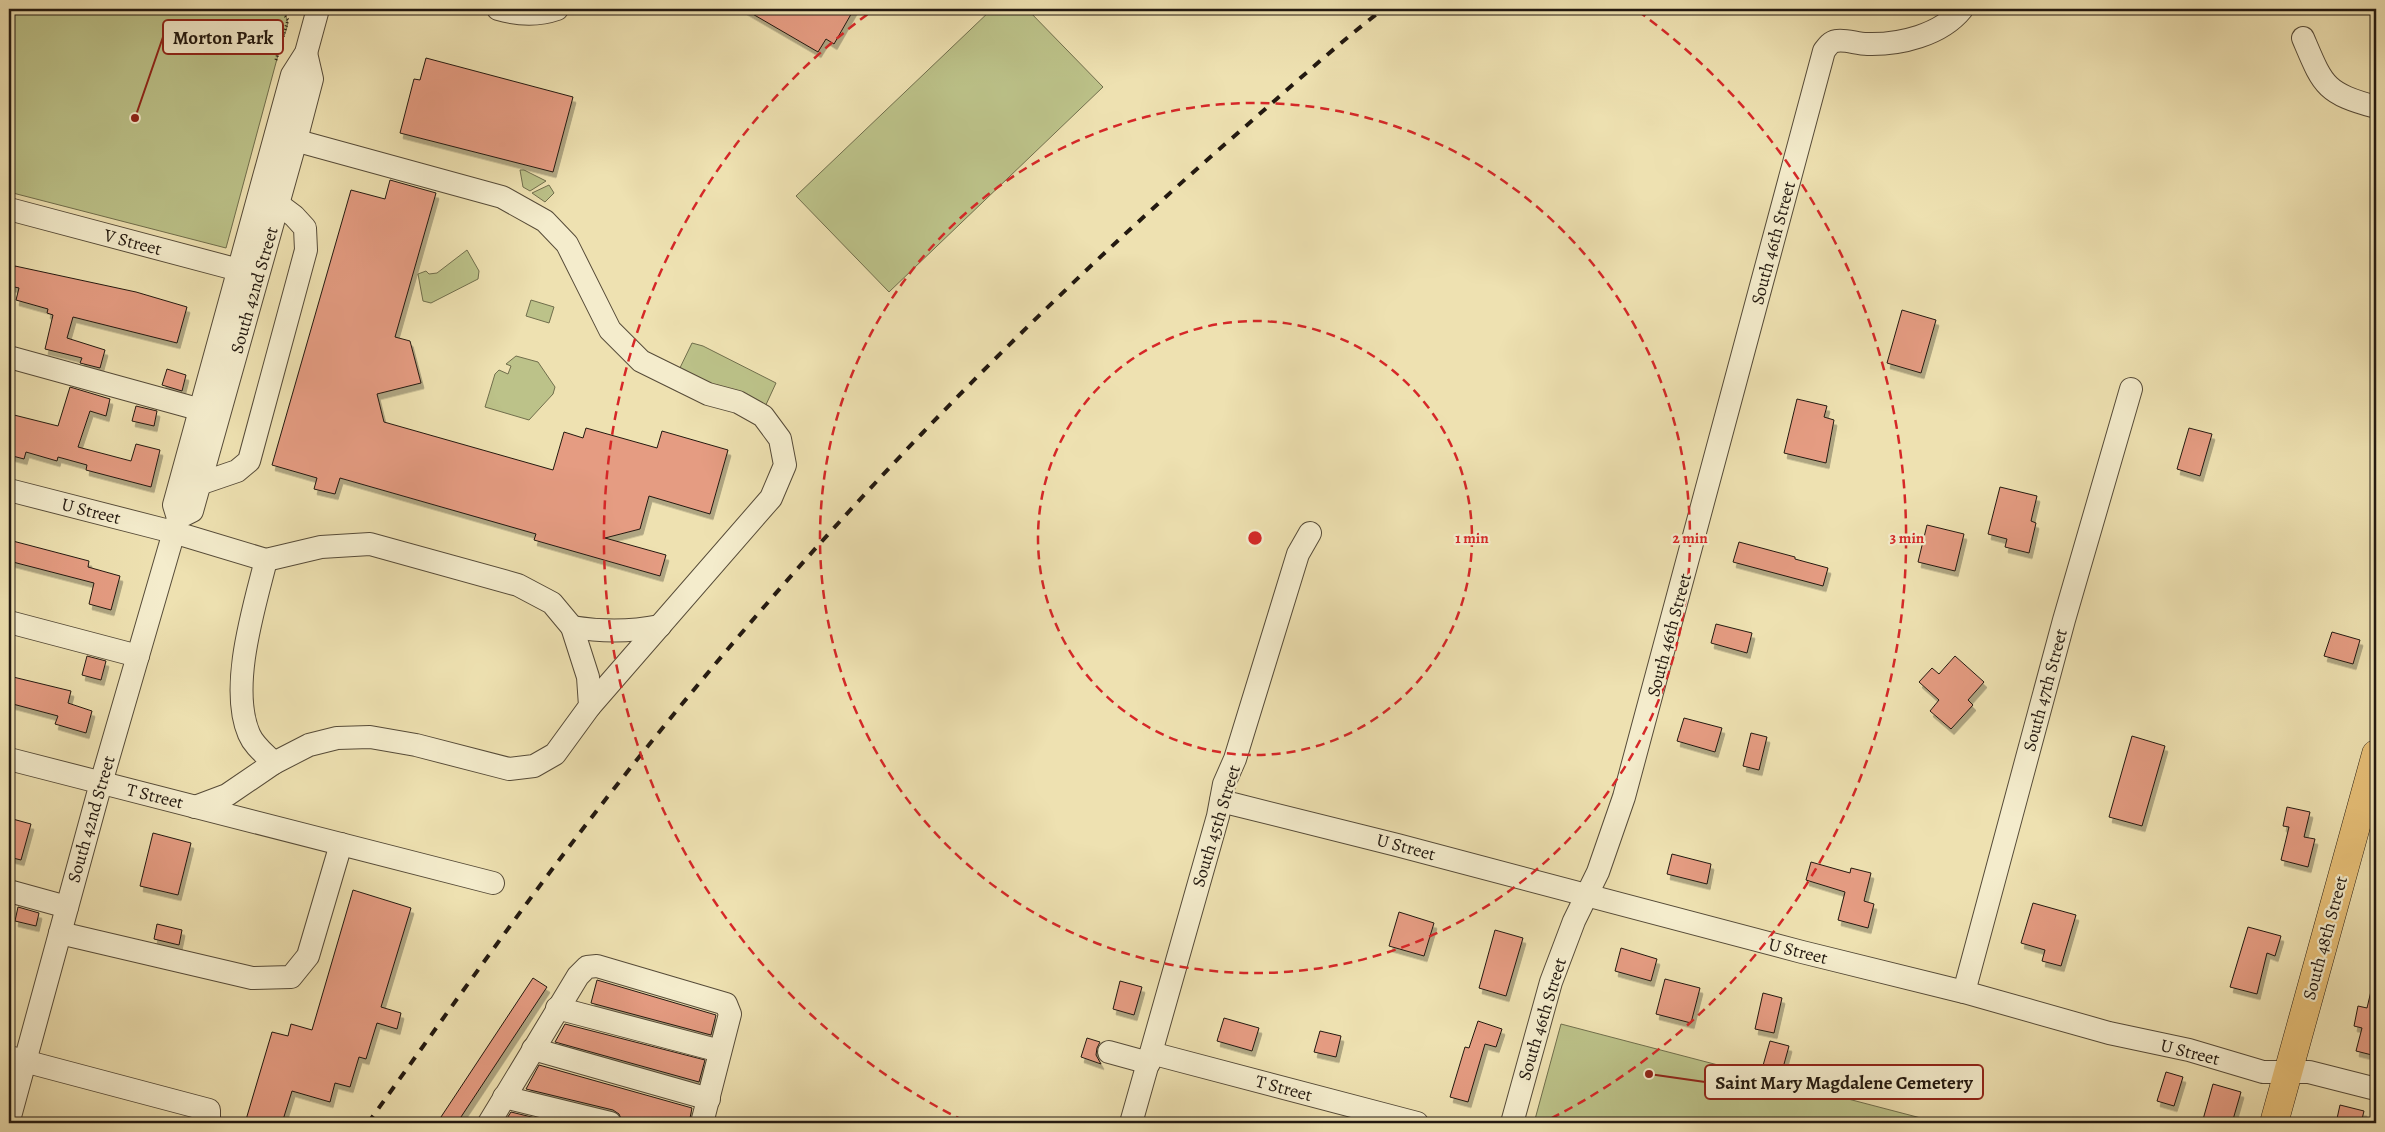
<svg xmlns="http://www.w3.org/2000/svg" width="2385" height="1132" font-family="Alegreya,serif">
<style>
.green{fill:#bcc289;stroke:#706e4c}
.building{fill:#e59c82;stroke:#231910;filter:url(#shadow)}
.lines{fill:none;stroke-linecap:round;stroke-linejoin:round}
.minor-casing{stroke:#564b38;stroke-width:24}
.major-casing{stroke:#231910;stroke-width:29}
.path{stroke:#231910;stroke-width:3;stroke-dasharray:1 2.5;stroke-linecap:butt}
.minor{stroke:#f4eccc;stroke-width:22}
.major{stroke:#e7c078;stroke-width:28}
.rail{stroke:#231910;stroke-width:4;stroke-dasharray:9 9;stroke-linecap:butt}
.ring{fill:none;stroke:#d62828;stroke-width:2.5;stroke-dasharray:9 6}
.labels{text-anchor:middle;stroke-width:4.5;stroke-linejoin:round;paint-order:stroke}
.street-label{font-size:18px;fill:#231910;stroke:#f4eccc}
.centre{fill:#d62828;stroke:#f4eccc;stroke-width:2.5}
.ring-label{font-size:15px;text-anchor:middle;font-weight:bold;fill:#d62828;stroke:#f4eccc;stroke-width:4.5;stroke-linejoin:round;paint-order:stroke}
.leader{fill:none;stroke:#8f2418;stroke-width:2}
.callout-dot{fill:#8f2418;stroke:#f4eccc;stroke-width:2}
.callout{fill:#f4eccc;stroke:#8f2418;stroke-width:2}
.callout-label{font-size:19px;text-anchor:middle;font-weight:bold;fill:#231910}
</style>
<defs>
<filter id="shadow"><feDropShadow dx="3" dy="5.5" stdDeviation="0" flood-color="#0004"/></filter>
</defs>
<rect width="100%" height="100%" fill="#eee1b1"/>
<filter id="stains"><feTurbulence type="fractalNoise" baseFrequency=".004" numOctaves="4"/><feColorMatrix values="0 0 0 0 .2 0 0 0 0 .09 0 0 0 0 .02 0 0 0 .5 -.17"/></filter>
<radialGradient id="worn" r=".72"><stop offset=".6" stop-color="#630" stop-opacity="0"/><stop offset="1" stop-color="#630" stop-opacity=".3"/></radialGradient>
<g class="green">
<path d="M9,9H280C293,21 286,29 281,44L226,248L9,192Z"/>
<polygon points="992,9 1027,9 1103,87 889,292 796,196"/>
<polygon points="520,170 524,170 546,181 530,191 523,187"/>
<polygon points="549,185 554,193 545,202 532,193"/>
<polygon points="467,250 479,271 478,279 431,303 423,301 418,274 426,271 429,274 437,273"/>
<polygon points="531,300 554,307 549,323 526,316"/>
<polygon points="692,343 703,346 776,383 764,409 677,374"/>
<polygon points="516,356 538,362 555,387 553,394 529,420 485,407 495,374 499,370 508,374 511,366 506,364"/>
<polygon points="1561,1024 1940,1123 1534,1123"/>
</g>
<g class="building">
<polygon points="744,9 854,9 834,44 826,39 818,52"/>
<polygon points="426,58 573,97 553,172 400,133 414,79 420,80"/>
<polygon points="390,180 436,193 395,337 410,341 421,383 377,394 384,422 553,470 564,432 583,438 586,428 657,448 662,431 728,450 710,514 649,496 640,529 605,538 666,555 660,576 534,540 536,534 340,478 335,494 314,489 317,478 272,465 351,190 385,199"/>
<polygon points="15,266 136,292 187,307 177,343 73,317 67,338 105,350 100,368 80,363 82,358 45,349 53,315 47,313 48,309 16,300 19,288 10,286"/>
<polygon points="1902,310 1936,320 1921,373 1887,363"/>
<polygon points="167,369 186,375 182,391 162,385"/>
<polygon points="70,387 110,399 106,416 90,411 78,447 131,461 136,444 160,450 151,487 86,470 87,465 58,457 57,461 26,452 24,459 9,455 9,435 14,415 58,426"/>
<polygon points="1797,399 1827,406 1824,417 1834,420 1826,463 1784,453"/>
<polygon points="136,406 157,411 154,426 132,421"/>
<polygon points="2189,428 2212,434 2200,476 2177,469"/>
<polygon points="2000,487 2037,496 2031,521 2036,523 2029,553 2005,547 2007,539 1988,534"/>
<polygon points="1927,525 1964,534 1955,571 1918,562"/>
<polygon points="9,540 89,561 88,567 120,576 111,610 89,604 94,583 9,561"/>
<polygon points="1739,542 1795,557 1795,559 1828,568 1823,586 1733,562"/>
<polygon points="1716,624 1752,633 1747,653 1711,643"/>
<polygon points="2332,632 2360,640 2353,664 2324,656"/>
<polygon points="87,656 106,661 101,680 82,675"/>
<polygon points="1955,656 1984,682 1968,700 1973,705 1951,729 1930,711 1939,700 1919,682 1932,668 1939,674"/>
<polygon points="9,676 71,691 68,703 92,711 86,733 55,724 58,716 9,703"/>
<polygon points="1684,718 1722,728 1715,752 1677,741"/>
<polygon points="1751,733 1767,737 1759,770 1743,766"/>
<polygon points="2132,736 2165,746 2142,826 2109,817"/>
<polygon points="2287,807 2310,812 2304,837 2315,839 2308,867 2281,860 2289,827 2283,826"/>
<polygon points="9,818 31,824 21,860 9,857"/>
<polygon points="153,833 191,843 178,895 140,886"/>
<polygon points="1672,854 1711,864 1707,884 1667,874"/>
<polygon points="1811,862 1850,873 1851,868 1871,873 1864,901 1874,904 1868,928 1838,920 1845,892 1806,880"/>
<polygon points="353,890 411,908 381,1007 401,1013 397,1029 377,1023 366,1059 359,1057 350,1087 335,1083 330,1102 292,1091 282,1123 245,1123 272,1032 288,1036 291,1024 312,1030"/>
<polygon points="2033,903 2076,915 2061,966 2042,961 2045,950 2021,943"/>
<polygon points="18,907 39,913 36,926 15,921"/>
<polygon points="1399,912 1434,923 1424,956 1389,946"/>
<polygon points="157,924 182,930 179,945 154,939"/>
<polygon points="2248,927 2281,936 2275,956 2267,953 2257,994 2230,987"/>
<polygon points="1495,930 1523,938 1506,996 1479,988"/>
<polygon points="1621,948 1657,959 1651,981 1615,971"/>
<polygon points="533,978 547,987 457,1123 437,1123"/>
<polygon points="1665,979 1700,988 1691,1023 1656,1014"/>
<polygon points="597,980 716,1015 711,1035 591,1003"/>
<polygon points="1120,981 1142,987 1134,1015 1113,1009"/>
<polygon points="2371,991 2376,992 2376,1056 2356,1051 2362,1028 2354,1026 2358,1006 2367,1008"/>
<polygon points="1763,993 1782,998 1774,1033 1755,1029"/>
<polygon points="1224,1018 1259,1028 1252,1051 1217,1041"/>
<polygon points="1478,1021 1502,1029 1496,1047 1485,1044 1468,1102 1450,1097 1465,1047 1469,1048"/>
<polygon points="565,1024 705,1060 699,1082 555,1042"/>
<polygon points="1320,1031 1341,1036 1336,1057 1314,1052"/>
<polygon points="1087,1038 1100,1042 1097,1048 1096,1055 1101,1064 1081,1057"/>
<polygon points="1770,1041 1789,1046 1781,1075 1762,1069"/>
<polygon points="539,1065 692,1108 689,1123 623,1123 619,1114 613,1110 526,1089"/>
<polygon points="2166,1072 2183,1077 2174,1106 2157,1101"/>
<polygon points="2213,1084 2241,1092 2232,1123 2202,1123"/>
<polygon points="2340,1105 2364,1111 2361,1123 2336,1123"/>
<polygon points="511,1112 556,1123 504,1123"/>
</g>
<g class="lines">
<defs>
<g id="minor">
<path d="M498,9C519,15 537,16 557,9"/>
<path d="M2303,38C2323,85 2324,93 2376,107"/>
<polyline points="276,135 502,197 545,221 567,244 610,330 641,361 708,394 738,402 763,416 780,439 785,465 771,498 590,706"/>
<polyline points="9,209 254,274"/>
<polyline points="9,357 216,414"/>
<polyline points="199,484 237,471 249,461 306,250 305,228 294,216 278,204"/>
<polyline points="9,490 173,532 266,560 321,547 370,544 518,585 552,603 572,627 588,677 590,706 555,754 534,766 509,769 416,745 370,737 337,738 309,745 274,763 227,795 195,807"/>
<polyline points="178,518 192,511 296,140 312,79 306,53"/>
<path d="M266,560C254,608 229,687 249,734C254,746 265,754 274,763"/>
<polyline points="9,622 138,656"/>
<path d="M572,627C603,632 630,632 660,626"/>
<polyline points="9,759 493,883"/>
<polyline points="1221,801 1397,845 1802,952 1964,992 2109,1033 2189,1050 2263,1072 2309,1072 2376,1089"/>
<polyline points="9,891 67,907"/>
<polyline points="60,933 252,978 291,977 308,956 341,844"/>
<polyline points="1964,992 2064,620 2131,389"/>
<polyline points="557,1008 720,1051"/>
<polyline points="533,1049 709,1099"/>
<polyline points="1109,1052 1149,1063"/>
<polyline points="1151,1053 1417,1123"/>
<polyline points="9,1057 209,1110 209,1123"/>
<polyline points="504,1097 610,1123"/>
<polyline points="9,1120 101,783 178,518 174,505 292,75 306,53 318,9"/>
<polyline points="489,1123 578,976 587,967 597,966 726,1004 730,1014 702,1123"/>
<polyline points="1131,1123 1218,816 1224,784 1235,759 1298,554 1310,533"/>
<path d="M1512,1123L1551,982L1574,921L1598,872L1624,797L1824,51C1827,47 1830,42 1836,41C1845,39 1857,44 1867,44C1900,45 1941,35 1962,9"/>
</g>
<polyline id="major" points="2274,1123 2376,754"/>
</defs>
<use href="#minor" class="minor-casing"/>
<use href="#major" class="major-casing"/>
<polyline class="path" points="276,60 288,20 280,9"/>
<use href="#minor" class="minor"/>
<use href="#major" class="major"/>
<path class="rail" d="M368,1123C458,998 547,871 644,751C824,526 1021,321 1239,132C1286,91 1333,48 1383,9"/>
</g>
<g class="ring">
<circle cx="1255" cy="538" r="217"/>
<circle cx="1255" cy="538" r="435"/>
<path d="M964 1121A652 652 0 0 1 872 11M1638 11A652 652 0 0 1 1546 1121"/>
</g>
<g class="labels">
<g class="street-label">
<text transform="translate(133 242) rotate(15)" y="6">V Street</text>
<text transform="translate(1773 243) rotate(-75)" y="6">South 46th Street</text>
<text transform="translate(254 290) rotate(-74)" y="6">South 42nd Street</text>
<text transform="translate(91 511) rotate(14)" y="6">U Street</text>
<text transform="translate(1669 635) rotate(-75)" y="6">South 46th Street</text>
<text transform="translate(2045 690) rotate(-75)" y="6">South 47th Street</text>
<text transform="translate(155 796) rotate(14)" y="6">T Street</text>
<text transform="translate(91 819) rotate(-74)" y="6">South 42nd Street</text>
<text transform="translate(1216 826) rotate(-73)" y="6">South 45th Street</text>
<text transform="translate(1406 847) rotate(15)" y="6">U Street</text>
<text transform="translate(2325 938) rotate(-75)" y="6">South 48th Street</text>
<text transform="translate(1798 951) rotate(14)" y="6">U Street</text>
<text transform="translate(1542 1019) rotate(-73)" y="6">South 46th Street</text>
<text transform="translate(2190 1052) rotate(14)" y="6">U Street</text>
<text transform="translate(1284 1088) rotate(15)" y="6">T Street</text>
</g>
</g>
<circle cx="1255" cy="538" r="8" class="centre"/>
<g class="ring-label">
<text x="1472" y="543">1 min</text>
<text x="1690" y="543">2 min</text>
<text x="1907" y="543">3 min</text>
</g>
<path class="leader" d="M135 118L163 37M1649 1074L1705 1082"/>
<g class="callout-dot">
<circle cx="135" cy="118" r="5"/>
<circle cx="1649" cy="1074" r="5"/>
</g>
<g class="callout">
<rect x="163" y="20" width="120" height="34" rx="5"/>
<rect x="1705" y="1065" width="278" height="34" rx="5"/>
</g>
<g class="callout-label">
<text x="223" y="44">Morton Park</text>
<text x="1844" y="1089">Saint Mary Magdalene Cemetery</text>
</g>
<rect width="2385" height="1132" fill="none" stroke="#eee1b1" stroke-width="30"/>
<rect x="10" y="10" width="2365" height="1112" fill="none" stroke="#231910" stroke-width="2.5"/>
<rect x="15" y="15" width="2355" height="1102" fill="none" stroke="#231910"/>
<rect width="100%" height="100%" filter="url(#stains)"/>
<rect width="100%" height="100%" fill="url(#worn)"/>
</svg>
